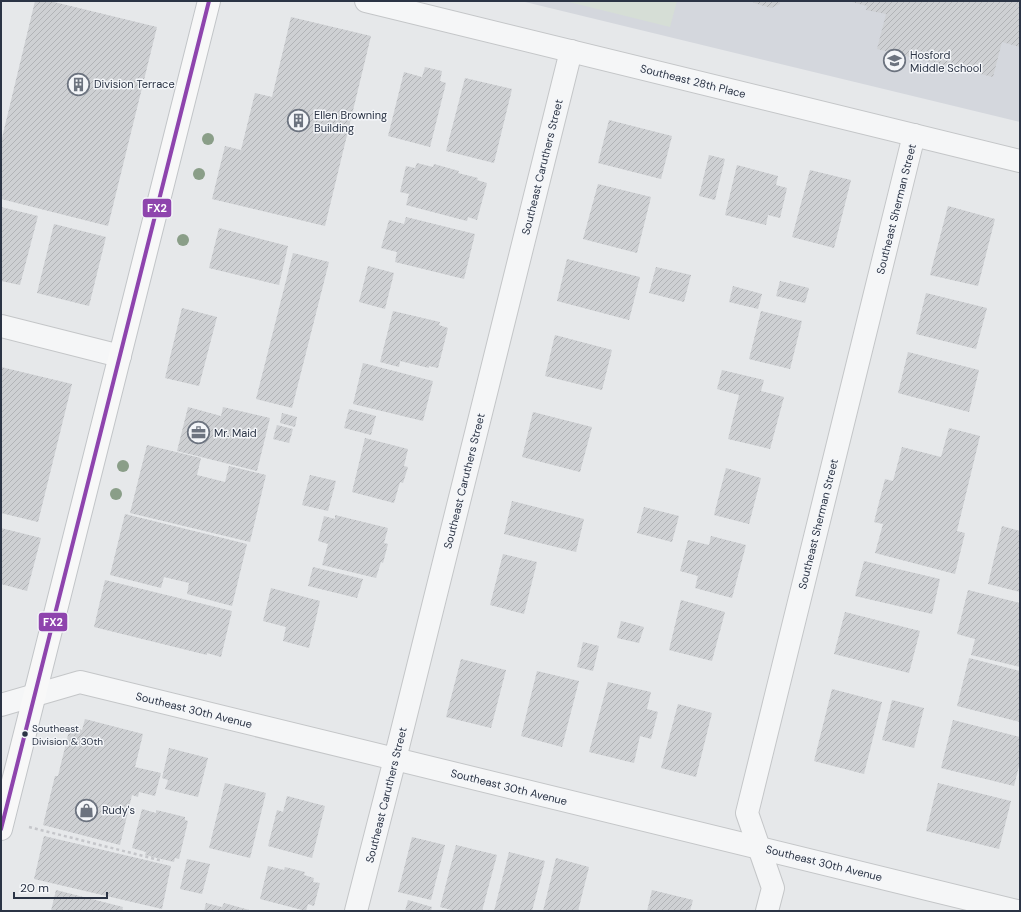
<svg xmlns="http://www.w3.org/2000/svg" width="1021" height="912" font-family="'DM Sans',sans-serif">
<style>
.built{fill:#d4d7dd}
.green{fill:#d6ded6}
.building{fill:url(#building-hatch)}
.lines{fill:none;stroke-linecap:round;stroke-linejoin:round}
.minor-casing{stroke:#c4c6c8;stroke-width:24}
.major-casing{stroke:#c2c5c8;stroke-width:24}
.path{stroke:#c5c6ca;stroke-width:2.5;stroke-dasharray:3 3;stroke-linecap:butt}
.minor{stroke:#f5f6f7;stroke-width:22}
.major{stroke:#f8f8f8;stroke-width:22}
.bus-1-casing{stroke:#f4f6f9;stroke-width:7}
.bus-1{stroke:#8e44ad;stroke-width:4}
.tree{fill:#8a9e88}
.bus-dot{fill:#2b3445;stroke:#f4f6f9;stroke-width:1.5}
.labels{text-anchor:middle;stroke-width:3;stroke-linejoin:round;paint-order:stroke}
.bus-label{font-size:10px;fill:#2b3445;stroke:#f4f6f9;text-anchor:start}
.poi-label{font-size:11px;fill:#2b3445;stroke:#f4f6f9;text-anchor:start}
.street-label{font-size:11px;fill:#2b3445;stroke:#f4f6f9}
.line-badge{stroke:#f4f6f9;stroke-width:1.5}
.badge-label{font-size:11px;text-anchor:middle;font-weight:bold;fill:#fff}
</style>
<defs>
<pattern id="building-hatch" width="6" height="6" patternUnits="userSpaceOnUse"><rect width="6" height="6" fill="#ced0d3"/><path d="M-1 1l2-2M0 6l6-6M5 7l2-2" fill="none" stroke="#b1b3b6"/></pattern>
</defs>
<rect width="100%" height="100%" fill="#e6e8ea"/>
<polygon class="built" points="521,1 1020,1 1020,122"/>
<polygon class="green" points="565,1 677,1 670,27"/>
<g class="building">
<polygon points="35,1 50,1 157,27 108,226 1,199 1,142"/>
<polygon points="753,1 780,1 780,4 771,8 754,3"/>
<polygon points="848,1 1020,1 1020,47 1002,42 993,77 877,49 886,14 866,10 867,6"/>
<polygon points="291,17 371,36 325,226 212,199 225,146 241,150 255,93 272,97"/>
<polygon points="425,67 442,71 440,81 446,83 430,147 388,136 404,72 422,77"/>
<polygon points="465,78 512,89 494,163 446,151"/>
<polygon points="609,120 672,136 661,179 598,163"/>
<polygon points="709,155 725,159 715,200 699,196"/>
<polygon points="417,163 433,167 434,164 459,171 458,173 478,178 477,180 487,183 477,220 468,217 467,221 406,205 409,194 400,192 406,166 415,168"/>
<polygon points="737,165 778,176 776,185 787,188 780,218 768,215 766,225 725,215"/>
<polygon points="810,170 851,180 834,248 792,237"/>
<polygon points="598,184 651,197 637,253 583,239"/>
<polygon points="948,206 995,219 978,286 930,275"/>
<polygon points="1,207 38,216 20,285 1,281"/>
<polygon points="406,217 475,234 464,279 395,262 397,252 381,248 389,220 404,224"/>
<polygon points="54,224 106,237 89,306 37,293"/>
<polygon points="219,228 288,246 279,285 209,268"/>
<polygon points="293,253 329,262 292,408 256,399"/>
<polygon points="567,259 640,277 629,320 557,301"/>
<polygon points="368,266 394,273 385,309 359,302"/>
<polygon points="656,267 691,275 684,302 649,293"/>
<polygon points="780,281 809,288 805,303 776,296"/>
<polygon points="733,286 762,294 758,309 729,302"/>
<polygon points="926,293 987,308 976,349 916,334"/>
<polygon points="182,308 217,317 199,386 165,378"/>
<polygon points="393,311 440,322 439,325 448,328 438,368 429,366 429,368 400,361 399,367 380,362"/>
<polygon points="761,311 802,321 790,369 749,359"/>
<polygon points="555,335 612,350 602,390 545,376"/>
<polygon points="908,352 979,370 969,412 898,393"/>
<polygon points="363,363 433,381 423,421 353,404"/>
<polygon points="1,367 72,384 38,522 1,513"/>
<polygon points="722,370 764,380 761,391 784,397 770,449 728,439 739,395 717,389"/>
<polygon points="188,407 221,416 223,407 270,418 257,471 177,451"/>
<polygon points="349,409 376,416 371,435 344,428"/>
<polygon points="533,412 592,427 580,472 522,457"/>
<polygon points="282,413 297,417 295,427 280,423"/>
<polygon points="277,425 293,429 289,443 273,439"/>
<polygon points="949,428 980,436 957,531 965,533 955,574 875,553 883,524 874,522 885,479 893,481 902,447 941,457"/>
<polygon points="365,438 408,449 404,466 408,467 403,483 400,482 394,503 352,492"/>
<polygon points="147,445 201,458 197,475 225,482 229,466 266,475 250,542 130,513"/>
<polygon points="726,468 761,478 749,524 714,515"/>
<polygon points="310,475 336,481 328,511 302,505"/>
<polygon points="512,501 584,519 576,552 504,534"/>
<polygon points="644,507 679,516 672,542 637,533"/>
<polygon points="125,514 247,544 232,606 187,594 189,583 164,577 161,588 110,575"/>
<polygon points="335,515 388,528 384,543 388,544 383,563 381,562 376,578 322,565 328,544 318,541 324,516 335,519"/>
<polygon points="1002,526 1020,531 1020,592 988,584"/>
<polygon points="1,528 41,538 27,591 1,584"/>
<polygon points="711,536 746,545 732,598 695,588 698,576 680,571 688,540 709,545"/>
<polygon points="503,554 537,562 524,614 490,605"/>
<polygon points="864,561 940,579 932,614 855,596"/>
<polygon points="313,567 363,579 357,598 308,586"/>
<polygon points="105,580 232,611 221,657 207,653 207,655 94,627"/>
<polygon points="271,588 320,601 309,648 283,641 286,627 263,621"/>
<polygon points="968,590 1020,603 1020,667 971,655 975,639 957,634"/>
<polygon points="681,600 725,612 712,661 669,650"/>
<polygon points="845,612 920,631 909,673 834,654"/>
<polygon points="621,621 644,627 639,643 617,638"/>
<polygon points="583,642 599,646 593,671 577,667"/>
<polygon points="969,658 1020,671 1020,722 957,706"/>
<polygon points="461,659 506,670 491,728 446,717"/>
<polygon points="537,671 579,681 562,747 521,736"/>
<polygon points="608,682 651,692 647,709 658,712 651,739 640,736 634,763 589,752"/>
<polygon points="832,689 882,702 864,774 814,761"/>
<polygon points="892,700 924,708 914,748 882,740"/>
<polygon points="678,704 712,713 696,777 661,768"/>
<polygon points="85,719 143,734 135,767 161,773 155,796 139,792 138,797 132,795 120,845 43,825 55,776 58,776 70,727 82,730"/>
<polygon points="953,720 1020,737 1020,762 1014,786 941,768"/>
<polygon points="169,748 208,758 198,797 165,789 168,780 162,778"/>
<polygon points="225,783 266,793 250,858 209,848"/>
<polygon points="938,783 1011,801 999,849 926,831"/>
<polygon points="287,796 325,806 312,858 268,846 277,810 283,812"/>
<polygon points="142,809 156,813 156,810 185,817 185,820 188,821 179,859 175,858 174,862 145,855 146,852 132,848"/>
<polygon points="44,836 171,866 162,909 34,879"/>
<polygon points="412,837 445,845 431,900 398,892"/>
<polygon points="456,845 497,855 482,911 455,911 440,907"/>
<polygon points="509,852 545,861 532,911 494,911"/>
<polygon points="556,858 589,867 578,911 543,911"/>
<polygon points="187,859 210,864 202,894 180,889"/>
<polygon points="268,866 284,870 285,867 305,872 304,875 314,878 313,882 320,883 314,906 308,904 306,911 260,899"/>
<polygon points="56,890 123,907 122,911 51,911"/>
<polygon points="652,890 693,900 690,911 647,911"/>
<polygon points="408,900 432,907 431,911 405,911"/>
<polygon points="206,903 222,907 224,903 253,911 204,911"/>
</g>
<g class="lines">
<defs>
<g id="minor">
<polyline points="366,1 1020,161"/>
<polyline points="1,326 120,356"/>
<polyline points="1,705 80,682 1017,911"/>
<polyline points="356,911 395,759 571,51"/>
<polyline points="767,911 773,888 747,813 914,135"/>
</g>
<polyline id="major" points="1,829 209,1"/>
</defs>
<use href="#minor" class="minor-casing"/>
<use href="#major" class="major-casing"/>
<polyline class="path" points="29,827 163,861"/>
<use href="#minor" class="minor"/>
<use href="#major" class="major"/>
<defs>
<polyline id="bus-1" points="1,829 209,1"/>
</defs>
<use href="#bus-1" class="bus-1-casing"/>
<use href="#bus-1" class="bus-1"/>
</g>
<g class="tree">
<circle cx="208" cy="139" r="6"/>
<circle cx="199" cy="174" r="6"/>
<circle cx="183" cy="240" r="6"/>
<circle cx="123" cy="466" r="6"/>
<circle cx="116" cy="494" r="6"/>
</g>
<defs>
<symbol id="school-ring" viewBox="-11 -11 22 22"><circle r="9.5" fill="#f4f6f9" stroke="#6c737f" stroke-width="1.5"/><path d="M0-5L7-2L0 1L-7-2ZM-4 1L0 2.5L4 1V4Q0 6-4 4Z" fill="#6c737f"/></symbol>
<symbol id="building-ring" viewBox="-11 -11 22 22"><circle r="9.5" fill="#f4f6f9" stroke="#6c737f" stroke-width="1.5"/><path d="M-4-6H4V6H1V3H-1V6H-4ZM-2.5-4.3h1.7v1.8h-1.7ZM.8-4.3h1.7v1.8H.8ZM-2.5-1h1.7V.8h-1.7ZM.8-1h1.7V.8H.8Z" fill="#6c737f"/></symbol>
<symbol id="office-ring" viewBox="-11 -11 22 22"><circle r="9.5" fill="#f4f6f9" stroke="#6c737f" stroke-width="1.5"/><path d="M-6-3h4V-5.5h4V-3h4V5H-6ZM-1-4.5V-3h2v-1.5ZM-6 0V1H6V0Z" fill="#6c737f"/></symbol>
<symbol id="shop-ring" viewBox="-11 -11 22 22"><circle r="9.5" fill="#f4f6f9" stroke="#6c737f" stroke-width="1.5"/><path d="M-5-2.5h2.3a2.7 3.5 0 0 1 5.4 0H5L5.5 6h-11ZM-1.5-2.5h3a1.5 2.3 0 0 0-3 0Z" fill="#6c737f"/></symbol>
</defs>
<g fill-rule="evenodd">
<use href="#school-ring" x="882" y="48" width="25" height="25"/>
<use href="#building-ring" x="66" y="72" width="25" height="25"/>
<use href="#building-ring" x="286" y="108" width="25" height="25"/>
<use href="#office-ring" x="186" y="420" width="25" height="25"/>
<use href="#shop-ring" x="74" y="798" width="25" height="25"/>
</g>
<circle class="bus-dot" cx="25" cy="734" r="3.5"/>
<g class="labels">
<g class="bus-label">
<text x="32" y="732">Southeast<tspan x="32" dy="13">Division &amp; 30th</tspan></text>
</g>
<g class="poi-label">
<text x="910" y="59">Hosford<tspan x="910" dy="13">Middle School</tspan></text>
<text x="94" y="88">Division Terrace</text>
<text x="314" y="119">Ellen Browning<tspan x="314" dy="13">Building</tspan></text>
<text x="214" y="437">Mr. Maid</text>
<text x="102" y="814">Rudy's</text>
</g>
<g class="street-label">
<text transform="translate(693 81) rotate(14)" y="4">Southeast 28th Place</text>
<text transform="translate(542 167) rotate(-76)" y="4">Southeast Caruthers Street</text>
<text transform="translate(896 209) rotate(-76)" y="4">Southeast Sherman Street</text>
<text transform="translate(464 481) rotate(-76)" y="4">Southeast Caruthers Street</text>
<text transform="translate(818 524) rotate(-76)" y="4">Southeast Sherman Street</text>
<text transform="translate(194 710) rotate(14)" y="4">Southeast 30th Avenue</text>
<text transform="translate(509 787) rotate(14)" y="4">Southeast 30th Avenue</text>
<text transform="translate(386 795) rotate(-76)" y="4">Southeast Caruthers Street</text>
<text transform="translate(824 863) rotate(14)" y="4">Southeast 30th Avenue</text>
</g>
</g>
<g class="line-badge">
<rect x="142" y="198" width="30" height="20" rx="4" fill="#8e44ad"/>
<rect x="38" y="612" width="30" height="20" rx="4" fill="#8e44ad"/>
</g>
<g class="badge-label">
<text x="157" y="212">FX2</text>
<text x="53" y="626">FX2</text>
</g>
<rect width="1021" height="912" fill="none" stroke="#2b3445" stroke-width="4"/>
<path d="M14 892v6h93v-6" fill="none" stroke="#2b3445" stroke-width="2"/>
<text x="20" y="892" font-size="12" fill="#2b3445" stroke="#f4f6f9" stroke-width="3" paint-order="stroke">20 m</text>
</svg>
